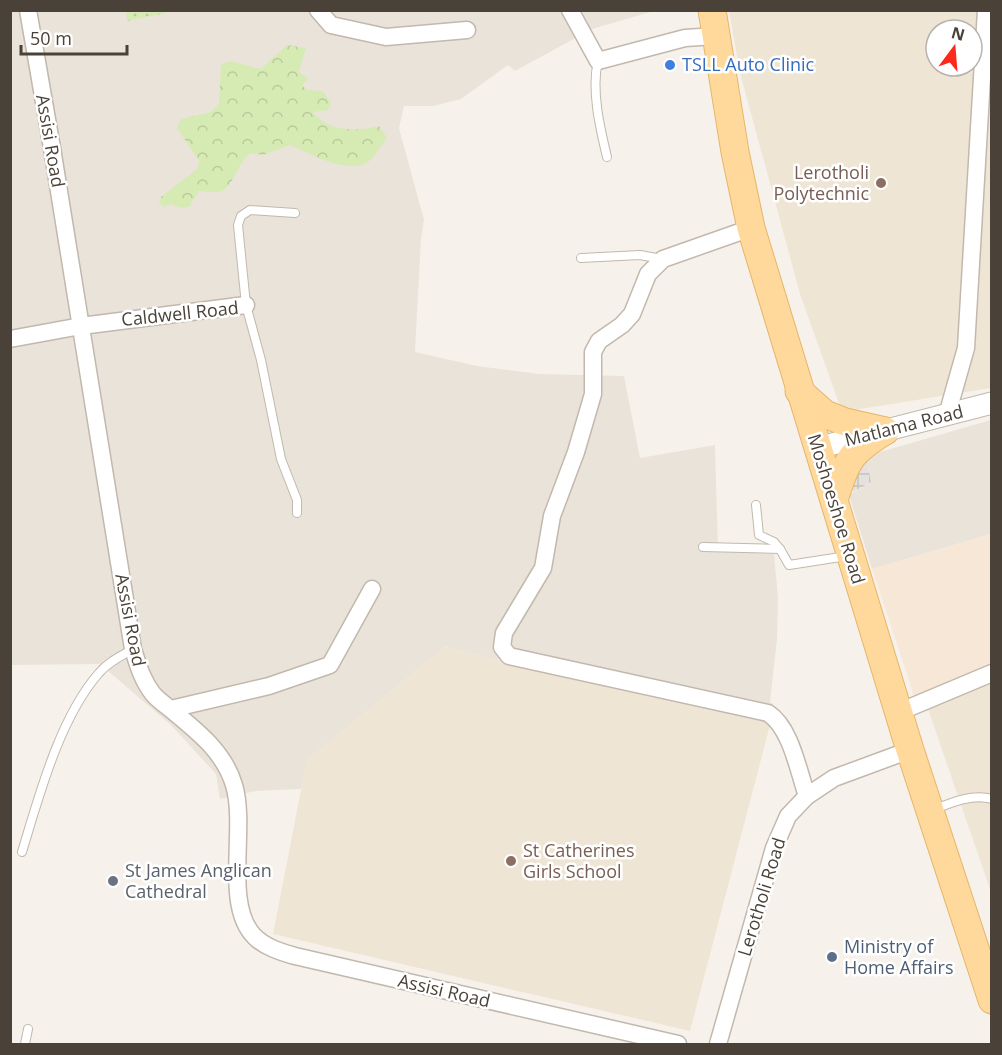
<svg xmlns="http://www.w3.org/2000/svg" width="1002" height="1055" font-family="'Open Sans',sans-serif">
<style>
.residential{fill:#eae3d9}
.commercial{fill:#f7e7d7}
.industrial{fill:url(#industrial-grid)}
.education{fill:#efe5d5;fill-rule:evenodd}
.grass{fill:url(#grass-dots)}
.forest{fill:url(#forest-crowns)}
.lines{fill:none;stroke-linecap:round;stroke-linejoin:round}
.service-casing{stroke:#c2b8ad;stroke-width:10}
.minor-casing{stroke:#c2b8ad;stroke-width:19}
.tertiary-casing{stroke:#c2b8ad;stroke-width:23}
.primary-casing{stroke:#e6b569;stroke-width:29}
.service{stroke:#fff;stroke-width:8}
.minor{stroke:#fff;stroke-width:16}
.tertiary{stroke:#fff;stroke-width:21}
.primary{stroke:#ffd99b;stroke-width:27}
.shop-dot{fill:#3f7fe0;stroke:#fff;stroke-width:2}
.education-dot{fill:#8d6e63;stroke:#fff;stroke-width:2}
.worship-dot{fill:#6b7280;stroke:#fff;stroke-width:2}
.service-dot{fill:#5c6f8a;stroke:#fff;stroke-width:2}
.labels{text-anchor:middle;stroke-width:5;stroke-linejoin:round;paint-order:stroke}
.shop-label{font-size:18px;fill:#366cbe;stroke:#fff;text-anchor:start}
.street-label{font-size:18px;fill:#4a4238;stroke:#fff}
.education-label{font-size:18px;fill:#785e54;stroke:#fff;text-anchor:end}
.worship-label{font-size:18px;fill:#5b616d;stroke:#fff;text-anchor:start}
.service-label{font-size:18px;fill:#4e5e75;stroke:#fff;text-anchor:start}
</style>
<defs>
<pattern id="industrial-grid" width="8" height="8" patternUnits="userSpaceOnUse" patternTransform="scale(1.5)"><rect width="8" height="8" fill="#e5e1dc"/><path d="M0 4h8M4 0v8" fill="none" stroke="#c6c2be"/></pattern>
<pattern id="grass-dots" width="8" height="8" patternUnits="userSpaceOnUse" patternTransform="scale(1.5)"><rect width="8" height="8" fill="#d6eab4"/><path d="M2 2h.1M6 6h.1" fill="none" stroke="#b9ca9c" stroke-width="1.8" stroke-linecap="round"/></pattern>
<pattern id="forest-crowns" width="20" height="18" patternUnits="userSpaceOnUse" patternTransform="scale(1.5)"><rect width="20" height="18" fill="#d6eab4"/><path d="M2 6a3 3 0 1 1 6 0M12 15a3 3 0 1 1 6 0" fill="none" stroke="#b9ca9c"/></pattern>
</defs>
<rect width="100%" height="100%" fill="#f6f2eb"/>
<g class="residential">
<polygon points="10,11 654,11 592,29 515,71 508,65 461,99 433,106 404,106 399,128 424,220 421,239 415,352 477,366 539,374 624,376 640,458 715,445 718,551 774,554 778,598 777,639 770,702 773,704 770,725 445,647 308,759 301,789 256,791 220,799 216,774 171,725 100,664 11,665"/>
<polygon points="991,420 991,534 872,569 849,495 871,482 866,456"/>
</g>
<polygon class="commercial" points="991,534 991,683 917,712 910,683 872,569"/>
<polygon class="industrial" points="866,456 871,482 853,492 849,467"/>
<g class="education">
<path d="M729,11H991V388L842,412L800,294L740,73ZM936,30H972V66H936Z"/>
<polygon points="445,647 770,725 690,1031 273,934 307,759"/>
<polygon points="991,683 991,892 927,706"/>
</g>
<polygon class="grass" points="126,11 166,11 166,13 127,21"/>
<path class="forest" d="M287,45L306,48L299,72L308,79L302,85L307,90L323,91L331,104L328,110L313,112C327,132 357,132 379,126L387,138C381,145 374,159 366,163C346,174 308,153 290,145L263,155L251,153C238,160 234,189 218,192C213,193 205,191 199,191L189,207L180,208L171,204L164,207L159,203L161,197L197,169L199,161L177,128L181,119L211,112L219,104L221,64L231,61L261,69Z"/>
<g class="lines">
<defs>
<g id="service">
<path d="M598,61C591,90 600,128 607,157"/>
<polyline points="295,213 250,210 241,216 238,225 246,305 261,360 281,459 297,500 297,513"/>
<polyline points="581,258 640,255 662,259"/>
<polyline points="756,505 759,535 774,542 780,549"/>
<polyline points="703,547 780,549 789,565 847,556"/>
<path d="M933,810C950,803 973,793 992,799"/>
<path d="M22,852C39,796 60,717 99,673C108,662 121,656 133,649"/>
<polyline points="25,1044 28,1029"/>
</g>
<g id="minor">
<path d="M28,10L52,148L133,649C138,665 142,680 153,694C159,701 167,706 174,712C199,733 224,752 234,785C247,828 223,904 254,936C264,947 281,952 295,956L678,1044"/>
<polyline points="318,10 331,25 386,37 467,30"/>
<polyline points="570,10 598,61 685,38 716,36"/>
<path d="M751,228L663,259L648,274L632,314L622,325L599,341L593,352V394L576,452L552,516L543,568L504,633L502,647L509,656L768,713C791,728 798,770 807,796"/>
<polyline points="10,339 81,326 246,305"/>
<polyline points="947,415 966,348 986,10"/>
<polyline points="171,709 269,686 330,665 372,589"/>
<polyline points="899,712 992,673"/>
<polyline points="718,1044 774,848 788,816 807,796 834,778 910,750"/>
</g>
<polyline id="tertiary" points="817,448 992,403"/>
<g id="primary">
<polyline points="712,10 735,152 751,228 910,750 992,1000"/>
<polyline points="799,391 825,414 845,422 885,431"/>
<path d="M834,500C847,460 849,453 885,431"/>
</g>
</defs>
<use href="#service" class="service-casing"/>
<use href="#minor" class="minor-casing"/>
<use href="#tertiary" class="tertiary-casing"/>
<use href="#primary" class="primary-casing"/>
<use href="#service" class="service"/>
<use href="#minor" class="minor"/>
<use href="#tertiary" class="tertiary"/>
<use href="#primary" class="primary"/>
</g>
<circle class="shop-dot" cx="670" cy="65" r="6"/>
<g class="education-dot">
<circle cx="881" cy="183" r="6"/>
<circle cx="511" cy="861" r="6"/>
</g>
<circle class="worship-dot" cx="113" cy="881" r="6"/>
<circle class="service-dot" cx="832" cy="957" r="6"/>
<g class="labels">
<g class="shop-label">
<text x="682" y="71">TSLL Auto Clinic</text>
</g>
<g class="street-label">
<text transform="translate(50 141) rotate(80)" y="6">Assisi Road</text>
<text transform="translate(180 314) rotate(-6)" y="6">Caldwell Road</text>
<text transform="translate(904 426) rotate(-14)" y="6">Matlama Road</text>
<text transform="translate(836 509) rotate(73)" y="6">Moshoeshoe Road</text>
<text transform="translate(130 620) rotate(79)" y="6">Assisi Road</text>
<text transform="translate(762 897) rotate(-73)" y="6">Lerotholi Road</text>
<text transform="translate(444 991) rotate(13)" y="6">Assisi Road</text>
</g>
<g class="education-label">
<text x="869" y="179">Lerotholi<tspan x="869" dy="21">Polytechnic</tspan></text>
<text x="523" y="857" text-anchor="start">St Catherines<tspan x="523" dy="21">Girls School</tspan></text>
</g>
<g class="worship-label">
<text x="125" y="877">St James Anglican<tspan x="125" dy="21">Cathedral</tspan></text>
</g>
<g class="service-label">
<text x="844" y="953">Ministry of<tspan x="844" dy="21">Home Affairs</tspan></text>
</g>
</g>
<rect width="1002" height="1055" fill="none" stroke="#4a4238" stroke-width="24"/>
<g transform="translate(954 48) rotate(16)"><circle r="28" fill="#ffffff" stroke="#b7b3af" stroke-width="1.5"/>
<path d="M0-4.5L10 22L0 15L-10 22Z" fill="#fc291c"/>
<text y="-9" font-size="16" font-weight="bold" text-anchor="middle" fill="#4a4238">N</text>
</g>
<path d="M21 45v9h106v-9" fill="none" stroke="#4a4238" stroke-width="3"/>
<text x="30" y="45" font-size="18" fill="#4a4238" stroke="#ffffff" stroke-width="4.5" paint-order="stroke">50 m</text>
</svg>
